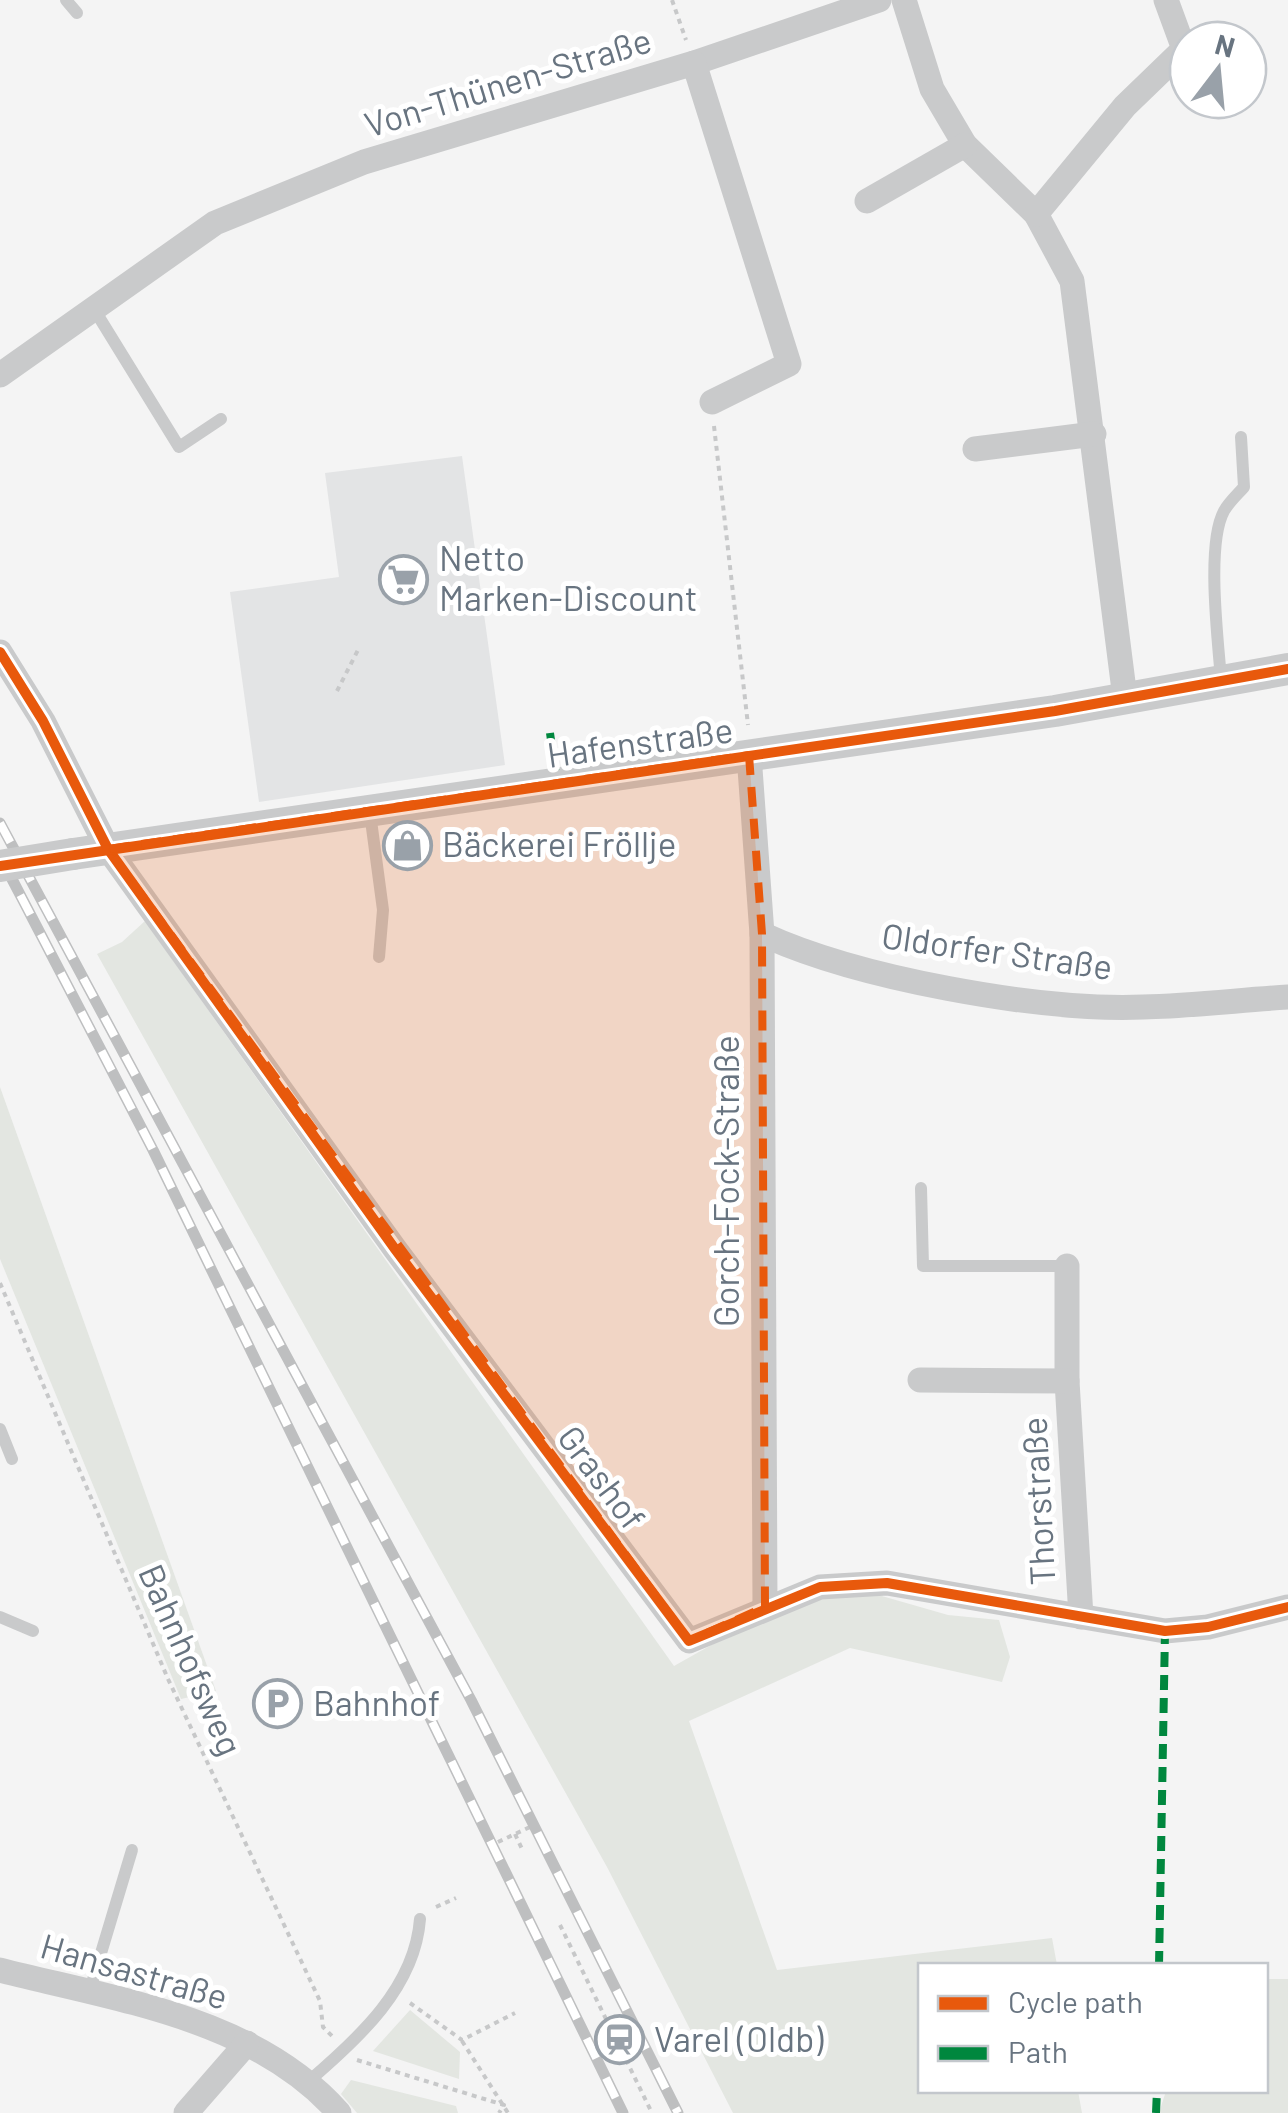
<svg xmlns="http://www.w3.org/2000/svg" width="1288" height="2113" font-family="Barlow,sans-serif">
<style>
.built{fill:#e3e4e5}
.green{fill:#e3e6e1}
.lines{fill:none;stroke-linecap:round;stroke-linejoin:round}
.path{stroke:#c7c8c9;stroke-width:4;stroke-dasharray:5 5;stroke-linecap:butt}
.service{stroke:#c9cacb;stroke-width:12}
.minor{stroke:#c9cacb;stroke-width:25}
.tertiary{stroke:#c9cacb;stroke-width:32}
.rail-casing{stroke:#bebfc0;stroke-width:11}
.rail{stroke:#fff;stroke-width:8;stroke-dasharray:22;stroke-linecap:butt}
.tertiary-bridge{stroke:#c9cacb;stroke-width:32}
.quiet{stroke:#00873e;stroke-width:8;stroke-dasharray:15 8;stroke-linecap:butt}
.cycleway-casing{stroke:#fff;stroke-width:16}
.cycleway{stroke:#e8590c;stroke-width:10}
.marked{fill:#e8590c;fill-opacity:0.2;stroke:#e8590c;stroke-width:8;stroke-dasharray:20 12;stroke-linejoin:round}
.labels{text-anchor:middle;stroke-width:10;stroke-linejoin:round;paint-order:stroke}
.street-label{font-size:35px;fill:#687480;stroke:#fff}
.poi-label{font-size:35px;fill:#687480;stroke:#fff;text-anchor:start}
</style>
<rect width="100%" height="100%" fill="#f4f4f4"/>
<polygon class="built" points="462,456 505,765 259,802 230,592 339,577 325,473"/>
<g class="green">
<polygon points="145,921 674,1666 768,1613 854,1588 948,1615 999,1620 1010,1657 1002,1682 850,1648 689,1721 777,1970 1052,1938 1057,1965 921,1966 921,2090 1078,2091 1082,2113 733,2113 607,1867 97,954 122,942"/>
<polygon points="0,1087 216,1691 181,1699 0,1259"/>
<polygon points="1266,1979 1288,1979 1288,2113 1159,2113 1166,2091 1266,2090"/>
<polygon points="410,2010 460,2052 459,2079 373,2051"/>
<polygon points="351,2080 456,2106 458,2113 357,2113 341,2094"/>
</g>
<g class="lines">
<g class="path">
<polyline points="672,0 686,40"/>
<polyline points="714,426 748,725"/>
<polyline points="337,691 358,650"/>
<polyline points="0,1283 168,1679 320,2001 323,2027 332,2036"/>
<polyline points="515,1834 523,1851"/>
<polyline points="498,1842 530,1827"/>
<polyline points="436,1907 456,1898"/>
<polyline points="560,1925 652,2113"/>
<polyline points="410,2003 462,2040 515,2013"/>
<polyline points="462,2041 508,2113"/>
<polyline points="357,2060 504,2105 499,2113"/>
</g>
<g class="service">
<polyline points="66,0 77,13"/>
<polyline points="1199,40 1218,28"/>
<polyline points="94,309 179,447 221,419"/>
<path d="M1221,679C1218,640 1206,544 1224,511C1229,502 1238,494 1244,487L1241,437"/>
<polyline points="370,813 383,910 379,957"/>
<polyline points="921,1188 923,1266 1067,1266"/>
<polyline points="0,1429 12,1459"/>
<polyline points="0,1617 33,1631"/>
<polyline points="89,1993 132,1850"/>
<path d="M310,2080C359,2038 415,1987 420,1919"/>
</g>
<g class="minor">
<polyline points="904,0 932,89 965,145 1036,214 1072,281 1125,698"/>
<polyline points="694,63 879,0"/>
<polyline points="867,201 965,145"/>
<polyline points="1036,214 1125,106 1184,49 1166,0"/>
<polyline points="0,375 215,223 364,162 694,63 789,364 712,402"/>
<polyline points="975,449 1094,434"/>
<polyline points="0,652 43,721 108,849 395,1249 689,1641 820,1587 887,1583 1165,1631 1208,1627 1288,1607"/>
<polyline points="749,755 762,934 765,1607"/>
<path d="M762,934C857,978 1037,1011 1143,1007C1191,1006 1240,1000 1288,997"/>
<polyline points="1067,1266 1067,1381 1081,1617"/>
<polyline points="920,1380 1067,1381"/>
<path d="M0,1970C117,2000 255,2018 339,2113"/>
<polyline points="186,2113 247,2043"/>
</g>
<polyline class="tertiary" points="73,854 1055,711 1288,669"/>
<defs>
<g id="rail">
<polyline points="0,823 471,1700 678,2113"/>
<polyline points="0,856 153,1150 623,2113"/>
</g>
</defs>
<use href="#rail" class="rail-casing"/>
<use href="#rail" class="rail"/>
<polyline class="tertiary-bridge" points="0,866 73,854"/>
<g class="quiet">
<polyline points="550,733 557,783"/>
<polyline points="1159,1966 1165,1631"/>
<polyline points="1156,2113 1157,2090"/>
</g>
<defs>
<g id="cycleway">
<polyline points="0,652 43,721 108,849 395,1249 689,1641 820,1587 887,1583 1165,1631 1208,1627 1288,1607"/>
<polyline points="0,866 1055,711 1288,669"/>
</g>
</defs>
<use href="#cycleway" class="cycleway-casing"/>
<use href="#cycleway" class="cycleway"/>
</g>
<path class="marked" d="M749,755L762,934L765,1607L689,1641L108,849Z"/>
<defs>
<symbol id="supermarket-ring" viewBox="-11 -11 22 22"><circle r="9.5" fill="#fff" stroke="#99a1a9" stroke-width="1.5"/><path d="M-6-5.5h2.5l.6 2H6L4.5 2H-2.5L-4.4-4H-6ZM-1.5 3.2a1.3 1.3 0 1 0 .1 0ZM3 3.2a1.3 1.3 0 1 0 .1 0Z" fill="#99a1a9"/></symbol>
<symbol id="shop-ring" viewBox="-11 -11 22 22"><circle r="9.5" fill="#fff" stroke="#99a1a9" stroke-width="1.5"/><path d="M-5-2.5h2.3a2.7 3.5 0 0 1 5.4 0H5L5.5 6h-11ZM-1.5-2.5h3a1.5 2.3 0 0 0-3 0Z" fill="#99a1a9"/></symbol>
<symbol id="parking-ring" viewBox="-11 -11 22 22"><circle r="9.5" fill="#fff" stroke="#99a1a9" stroke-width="1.5"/><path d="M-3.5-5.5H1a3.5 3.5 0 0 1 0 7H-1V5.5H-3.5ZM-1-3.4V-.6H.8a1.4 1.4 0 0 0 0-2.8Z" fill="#99a1a9"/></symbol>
<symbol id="station-ring" viewBox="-11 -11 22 22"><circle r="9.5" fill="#fff" stroke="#99a1a9" stroke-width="1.5"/><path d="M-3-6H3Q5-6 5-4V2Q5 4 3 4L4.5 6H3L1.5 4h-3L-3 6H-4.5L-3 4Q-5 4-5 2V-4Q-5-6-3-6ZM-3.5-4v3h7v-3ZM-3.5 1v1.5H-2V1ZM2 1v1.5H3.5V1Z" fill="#99a1a9"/></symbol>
</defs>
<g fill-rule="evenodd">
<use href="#supermarket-ring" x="376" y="552" width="55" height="55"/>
<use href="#shop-ring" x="380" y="818" width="55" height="55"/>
<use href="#parking-ring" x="250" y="1676" width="55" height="55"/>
<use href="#station-ring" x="592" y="2012" width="55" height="55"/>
</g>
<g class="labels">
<g class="street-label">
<text transform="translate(508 83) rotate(-17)" y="12">Von-Thünen-Straße</text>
<text transform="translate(640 743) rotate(-8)" y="12">Hafenstraße</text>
<text transform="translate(997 952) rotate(8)" y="12">Oldorfer Straße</text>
<text transform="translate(727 1181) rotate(-90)" y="12">Gorch-Fock-Straße</text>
<text transform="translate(601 1478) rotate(53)" y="12">Grashof</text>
<text transform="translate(1039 1501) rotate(-93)" y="12">Thorstraße</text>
<text transform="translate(190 1660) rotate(66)" y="12">Bahnhofsweg</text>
<text transform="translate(134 1972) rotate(16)" y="12">Hansastraße</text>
</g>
<g class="poi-label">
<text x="439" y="571">Netto<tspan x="439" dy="40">Marken-Discount</tspan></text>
<text x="442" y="857">Bäckerei Fröllje</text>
<text x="313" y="1716">Bahnhof</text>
<text x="654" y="2052">Varel (Oldb)</text>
</g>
</g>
<rect x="918" y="1963" width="350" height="130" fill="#ffffff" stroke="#c3c7cc" stroke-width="2.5"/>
<rect x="938" y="1996" width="50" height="15" fill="#e8590c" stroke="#c3c7cc" stroke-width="2.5"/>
<text x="1008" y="2013" font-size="30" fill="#687480">Cycle path</text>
<rect x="938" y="2046" width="50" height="15" fill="#00873e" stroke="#c3c7cc" stroke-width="2.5"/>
<text x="1008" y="2063" font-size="30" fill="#687480">Path</text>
<g transform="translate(1218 70) rotate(16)"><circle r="48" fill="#ffffff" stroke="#c3c7cc" stroke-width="2.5"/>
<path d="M0-8L18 38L0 25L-18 38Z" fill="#99a1a9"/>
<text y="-15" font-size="28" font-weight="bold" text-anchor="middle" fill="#687480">N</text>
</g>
</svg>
